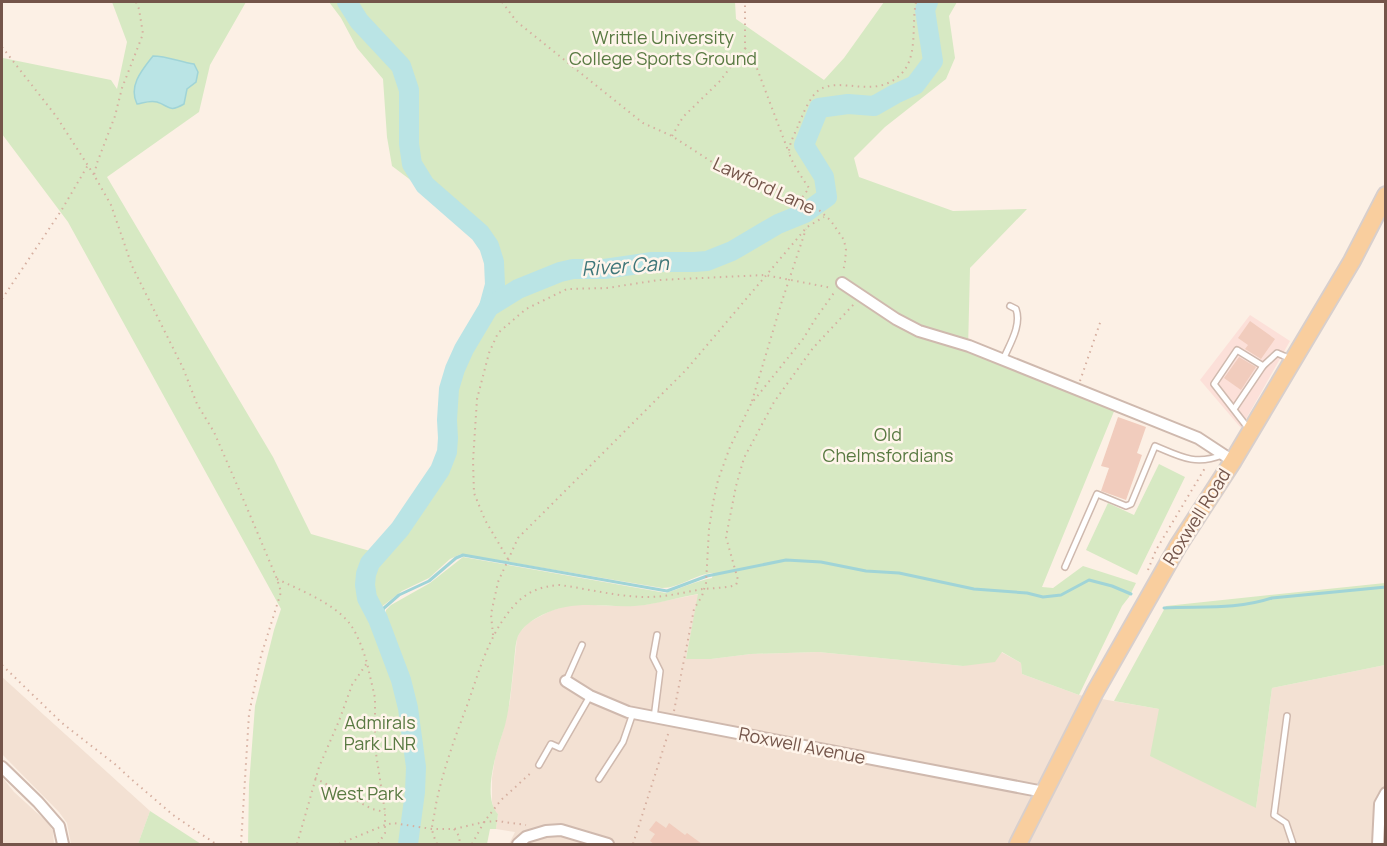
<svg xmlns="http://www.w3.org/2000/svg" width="1387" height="846" font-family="Manrope,sans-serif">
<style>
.residential{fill:#f3e1d3}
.commercial{fill:#fce0d9}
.green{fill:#d7e9c3;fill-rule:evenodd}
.water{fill:#bae4e5;stroke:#a0d4d7;stroke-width:1.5}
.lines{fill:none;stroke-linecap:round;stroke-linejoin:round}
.stream{stroke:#a0d4d7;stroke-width:3}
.river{stroke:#bae4e5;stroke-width:20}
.building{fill:#f1ccbd}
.lane-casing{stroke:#cfb9ae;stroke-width:8}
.street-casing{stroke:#cfb9ae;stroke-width:14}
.primary-casing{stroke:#d8cfcc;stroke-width:20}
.path{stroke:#d6afa0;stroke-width:2;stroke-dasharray:1.5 4.5;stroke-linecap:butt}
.lane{stroke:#fff;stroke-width:5}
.street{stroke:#fff;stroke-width:10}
.primary{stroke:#f9ce9e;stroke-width:16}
.labels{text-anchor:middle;stroke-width:5;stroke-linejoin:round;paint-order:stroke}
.park-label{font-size:18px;fill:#597a42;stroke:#fff5eb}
.street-label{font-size:18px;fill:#74554a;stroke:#fff5eb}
.water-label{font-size:20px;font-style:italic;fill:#3e7679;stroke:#fff5eb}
</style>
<rect width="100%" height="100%" fill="#fcf0e5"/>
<g class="residential">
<polygon points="699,594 686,659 711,659 751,654 818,652 963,666 1001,652 1021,663 1022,674 1079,695 1159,709 1256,808 1272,688 1385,665 1385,844 509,844 515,832 496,829 498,814 493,808 492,801 492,778 495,758 503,731 510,701 517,638 520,632 528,623 537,618 550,611 566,606 580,604 610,606 644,605"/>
<polygon points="2,677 150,811 138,844 71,844 67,823 59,812 2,754"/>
<polygon points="2,777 14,792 48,823 53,831 54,844 2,844"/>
</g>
<polygon class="commercial" points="1250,315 1290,341 1241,428 1200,380"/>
<g class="green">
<path d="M112,2H246L210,65L199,112L107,177L273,457L311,534L370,551C394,527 417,503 432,472C435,464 440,455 441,446C443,427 439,407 444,387C450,364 460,345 472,325C478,313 487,301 490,288C492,277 488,258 483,248C477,233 464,224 453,214C433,197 413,182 392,166L387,137L383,79L357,48L341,18L329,2H735L736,19L824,80L844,58L884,2H957L949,16L955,58L946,79L885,127L854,158L859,177L953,211L1027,209L970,268L968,350L1115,409L1042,587L1053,588L1083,566L1136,583L1129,597L1122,606L1079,695L1022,674L1021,663L1002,652L995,662L963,666L818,652L751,654L711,659H686L698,594C681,597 663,602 645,605C608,610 578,597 542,615C532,620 523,626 518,636C515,644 515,654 514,663C511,687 510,712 502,735C496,754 482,797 498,814L496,829H490L487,844H248L249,785L255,706L274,630L281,609L68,222L2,134V55L3,58L111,80L117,89L127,42ZM370,551L382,560C369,577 368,590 378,608H380L402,591L429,578L450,559L461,554L662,588C680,588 695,574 713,573L712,578C696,581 682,588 666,593L463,557L430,583L391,605L386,610L385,618L373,622C359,598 350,575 370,551Z"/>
<polygon points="1159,464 1185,477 1137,575 1086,550 1108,503 1134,515"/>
<polygon points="1385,583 1385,665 1272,688 1256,808 1150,756 1159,709 1114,701 1166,606"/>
<polygon points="150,811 201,844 138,844"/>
</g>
<path class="water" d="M153,56C167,56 180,62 194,64L198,72L196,82L187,89L184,104C168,113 170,106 157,102C150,100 143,103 137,104C128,86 142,70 153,56Z"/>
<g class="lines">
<g class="stream">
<path d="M1164,608C1201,606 1236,610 1272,598L1386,587"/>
<polyline points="378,619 384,608 399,595 429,581 456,558 463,555 667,591 707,576 786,560 821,562 866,571 899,573 974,589 1027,593 1043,597 1061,595 1089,580 1112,586 1131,594"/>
</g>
<g class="river">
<polyline points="347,2 359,21 401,66 409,90 409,144 412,164 425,185 480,233 489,246 494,262 495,285 489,307"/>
<polyline points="408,844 415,792 416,767 408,708 401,680 378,619 367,598 365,585 366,574 370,563 400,529 440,470 447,452 448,438 447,420 449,389 455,369 464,349 489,307 518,289 560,272 573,269 604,269 652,262 694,262 707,261 732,251 778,224 805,213 827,197 824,177 804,145 819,108 848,104 874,106 895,94 915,85 933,61 925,10 928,2"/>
</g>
</g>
<g class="building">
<polygon points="1250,321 1275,339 1261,359 1245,349 1248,345 1238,338"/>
<polygon points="1239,357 1256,367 1241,390 1224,378"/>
<polygon points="1118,417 1146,427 1137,453 1142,455 1126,500 1101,491 1109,468 1101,466"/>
<polygon points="656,821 666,828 669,823 685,835 687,833 702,844 654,844 650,841 655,834 649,830"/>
</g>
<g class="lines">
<defs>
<g id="lane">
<path d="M1003,360C1009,345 1022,326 1016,309L1010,306"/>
<polyline points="1234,409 1263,366"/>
<polyline points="1248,428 1214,384 1237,350 1263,366 1277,353 1291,359"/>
<path d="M1065,567L1097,494L1126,506L1131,504L1155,446C1179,456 1195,466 1222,455"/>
<polyline points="566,681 582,645"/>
<polyline points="1287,716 1274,815 1286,823 1293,844"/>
<polyline points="654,718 660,671 653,657 657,635"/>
<polyline points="539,765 551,744 560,748 590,696"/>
<polyline points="599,779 623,742 633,713"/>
</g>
<g id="street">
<polyline points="842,283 896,319 919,331 969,346 1198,438 1233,461"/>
<polyline points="566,681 590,696 628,712 1044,792"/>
<polyline points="2,767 38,802 59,826 63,844"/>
<polyline points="518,844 526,837 546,831 561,830 608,844"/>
<polyline points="1378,844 1380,804 1386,793"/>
</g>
<polyline id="primary" points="1018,844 1095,692 1178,546 1233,461 1352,261 1386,195"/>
</defs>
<use href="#lane" class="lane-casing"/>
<use href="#street" class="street-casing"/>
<use href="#primary" class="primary-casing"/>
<g class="path">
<polyline points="136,2 139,9 143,34 122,88 115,116 97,163 94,175 111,205 132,266 183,368 197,404 214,432 247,508 277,579 281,592 261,656 249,714 241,844"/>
<polyline points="502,2 517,22 643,123 672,136 715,164 769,185 789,196 806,206 819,210 831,221 844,240 846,250 845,262 843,272"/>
<polyline points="2,47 56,116 94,175"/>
<polyline points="745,48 753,58 789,153"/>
<polyline points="672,136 683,117 720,81 745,48 745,2"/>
<path d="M799,202L809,188C804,181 790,160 789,152C789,144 795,133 798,126C802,116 810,96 819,90C841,76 873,99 899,76C919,59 911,26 916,2"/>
<polyline points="2,299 61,211 88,165"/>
<polyline points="1080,381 1101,320"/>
<polyline points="752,401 782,301 806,229"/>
<polyline points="508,559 485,520 474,493 473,461 477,399 489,353 498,333 526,309 567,289 607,288 659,280 765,275 832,288"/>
<polyline points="1148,570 1156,550 1205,468"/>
<path d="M277,579C300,590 334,603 350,624C358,635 363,650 367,663"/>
<polyline points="493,635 491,614 498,582 518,538 686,370 807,227 824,217"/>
<polyline points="2,665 62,723 116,765 130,778 173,815 216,844"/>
<polyline points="674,711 694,609 702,596 706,583 709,529 713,503 718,480 730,447 751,404 803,339 816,318 836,290"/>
<polyline points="315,778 372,809 385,812"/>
<polyline points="454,829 459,836 460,844"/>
<polyline points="297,844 319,767 339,721 352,685 367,663 375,698 375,747 385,812 385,833 378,844"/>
<polyline points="339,844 385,825 393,823 432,829 454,829 484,822 497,821 526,825"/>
<path d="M437,844C435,839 432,833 432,827C433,820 435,812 436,804C443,770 455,737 468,703C479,671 489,635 512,608C524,593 540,586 560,585C589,589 618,597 648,597C667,597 685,592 703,589C714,588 725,588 736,585L738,580L726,537L736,486L744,458L774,402L813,348L854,304"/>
<polyline points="472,844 484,822 501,800 533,771"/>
<polyline points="633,844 669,731"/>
</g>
<use href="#lane" class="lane"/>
<use href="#street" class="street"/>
<use href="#primary" class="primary"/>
</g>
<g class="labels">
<g class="park-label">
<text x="663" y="44">Writtle University<tspan x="663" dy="21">College Sports Ground</tspan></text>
<text x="888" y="441">Old<tspan x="888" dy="21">Chelmsfordians</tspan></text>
<text x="380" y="729">Admirals<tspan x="380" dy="21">Park LNR</tspan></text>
<text x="362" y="800">West Park</text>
</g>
<g class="street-label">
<text transform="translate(764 186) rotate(25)" y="6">Lawford Lane</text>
<text transform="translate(1197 517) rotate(-58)" y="6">Roxwell Road</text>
<text transform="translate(802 746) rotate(11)" y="6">Roxwell Avenue</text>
</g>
<g class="water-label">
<text transform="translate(625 266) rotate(-4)" y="7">River Can</text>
</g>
</g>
<rect width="1387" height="846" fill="none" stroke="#74554a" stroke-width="6"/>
</svg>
